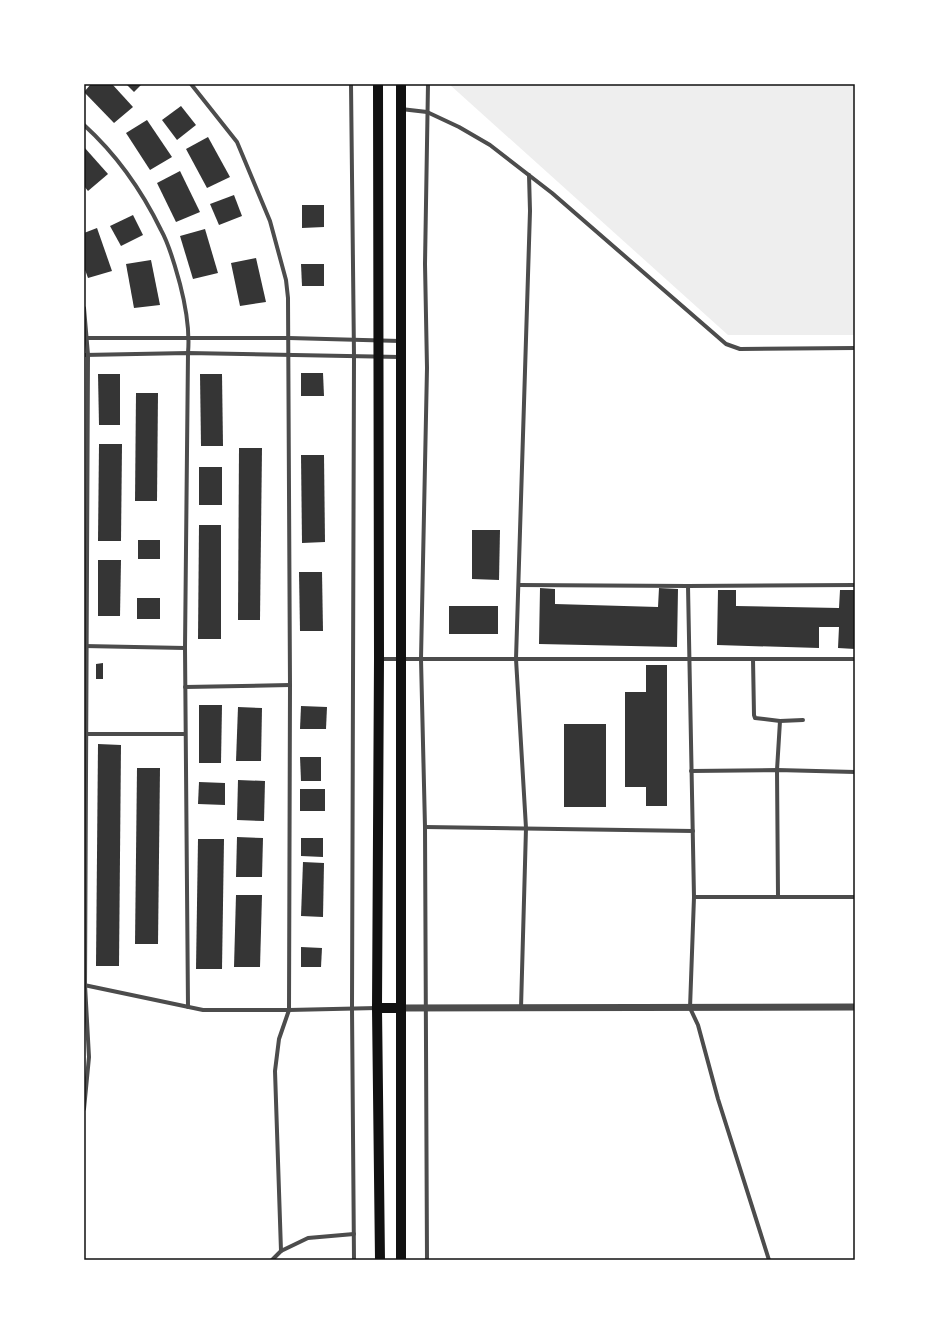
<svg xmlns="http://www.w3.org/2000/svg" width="939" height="1344" font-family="Literata,serif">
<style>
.green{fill:#eee}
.building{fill:#353535}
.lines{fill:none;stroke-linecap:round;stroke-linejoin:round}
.minor{stroke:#4c4c4c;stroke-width:4}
.tertiary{stroke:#4c4c4c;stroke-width:7}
.primary{stroke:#111;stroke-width:10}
.neatline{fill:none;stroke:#111;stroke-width:1.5}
</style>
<rect width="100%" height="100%" fill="#fff"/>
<polygon class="green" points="449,84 855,84 855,335 728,335"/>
<g class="building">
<polygon points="91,84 112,84 133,107 114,123 84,92"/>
<polygon points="126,84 142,84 134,92"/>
<polygon points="181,106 196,125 177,140 162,120"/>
<polygon points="147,120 172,157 150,170 126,133"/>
<polygon points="208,137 230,177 207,188 186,149"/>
<polygon points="84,147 108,174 88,191 84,186"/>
<polygon points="180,171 200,212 176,222 157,183"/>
<polygon points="234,195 242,216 219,225 210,204"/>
<polygon points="302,205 324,205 324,227 302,228"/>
<polygon points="133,215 143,235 121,246 110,226"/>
<polygon points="97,228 112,271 88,278 84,267 84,233"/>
<polygon points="205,229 218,273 193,279 180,236"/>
<polygon points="256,258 266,302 240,306 231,263"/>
<polygon points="151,260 160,305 134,308 126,264"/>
<polygon points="301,264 324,264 324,286 302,286"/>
<polygon points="301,373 323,373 324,396 301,396"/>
<polygon points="98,374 120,374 120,425 99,425"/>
<polygon points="200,374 222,374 223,446 201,446"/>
<polygon points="136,393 158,393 157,501 135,501"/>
<polygon points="99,444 122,444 121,541 98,541"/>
<polygon points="239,448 262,448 260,620 238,620"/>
<polygon points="301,455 324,455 325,542 302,543"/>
<rect x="199" y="467" width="23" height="38"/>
<polygon points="199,525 221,525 221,639 198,639"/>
<polygon points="472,530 500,530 499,580 472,579"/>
<rect x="138" y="540" width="22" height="19"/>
<polygon points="98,560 121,560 120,616 98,616"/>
<polygon points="299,572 322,572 323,631 300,631"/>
<polygon points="540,588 555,589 555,604 658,607 659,588 678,589 677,647 539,644"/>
<polygon points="718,590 736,590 736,606 839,608 840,590 855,590 855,649 838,648 839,627 819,627 819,648 717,645"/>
<rect x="137" y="598" width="23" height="21"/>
<rect x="449" y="606" width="49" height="28"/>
<polygon points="103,663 103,679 96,679 96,664"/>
<polygon points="646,665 667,665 667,806 646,806 646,787 625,787 625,692 646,692"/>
<polygon points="199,705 222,705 221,763 199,763"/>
<polygon points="301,706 327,707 326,729 300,729"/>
<polygon points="238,707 262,708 261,761 236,761"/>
<rect x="564" y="724" width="42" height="83"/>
<polygon points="98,744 121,745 119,966 96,966"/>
<polygon points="300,757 321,757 321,781 301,781"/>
<polygon points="137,768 160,768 158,944 135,944"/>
<polygon points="238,780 265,781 264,821 237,820"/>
<polygon points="199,782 225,783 225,805 198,804"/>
<rect x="300" y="789" width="25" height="22"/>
<polygon points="237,837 263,838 262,877 236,877"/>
<polygon points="301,838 323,838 323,857 301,856"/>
<polygon points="198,839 224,839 222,969 196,969"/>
<polygon points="303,862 324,863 323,917 301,916"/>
<polygon points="236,895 262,895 260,967 234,967"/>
<polygon points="301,947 322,948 321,967 301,967"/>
</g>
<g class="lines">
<g class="minor">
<polyline points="191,84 237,142 270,221 286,280 288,298 290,685 289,1010 279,1039 275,1071 281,1251"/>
<polyline points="351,84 354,356 352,1008 354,1260"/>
<polyline points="401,109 427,112 459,127 490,145 552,193 726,344 740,349 855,348"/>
<path d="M84,125C116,154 142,191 161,230C170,246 175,266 180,284C186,307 190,330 188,353L185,648L188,1007"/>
<polyline points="84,308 88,355 85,985 89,1057 84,1109"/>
<polyline points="84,338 289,338 400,341"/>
<polyline points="84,355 188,353 400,357"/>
<polyline points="519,585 688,586 855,585"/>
<polyline points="688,586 694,897 690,1008 698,1025 718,1099 769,1260"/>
<polyline points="84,646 185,648"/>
<polyline points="379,659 855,659"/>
<polyline points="753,659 754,715 755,718 780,721 803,720"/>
<polyline points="185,687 290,685"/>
<polyline points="84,734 185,734"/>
<polyline points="691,771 777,770 855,772"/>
<polyline points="425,827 693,831"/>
<polyline points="778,896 777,770 780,721"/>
<polyline points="694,897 855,897"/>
<polyline points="84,985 203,1010 289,1010 377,1008"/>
<polyline points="521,1008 526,828 516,659 530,211 529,175"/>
<polyline points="272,1260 281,1251 308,1238 354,1234"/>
<polyline points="427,1260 425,827 421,659 427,368 425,264 428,84"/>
</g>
<polyline class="tertiary" points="400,1008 855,1007"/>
<g class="primary">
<polyline points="378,84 379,659 377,1008 380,1260"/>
<polyline points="401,84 401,1260"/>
<polyline points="377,1008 400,1008"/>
</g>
</g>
<rect width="939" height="1344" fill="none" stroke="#ffffff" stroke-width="170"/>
<rect x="85" y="85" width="769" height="1174" class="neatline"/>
</svg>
